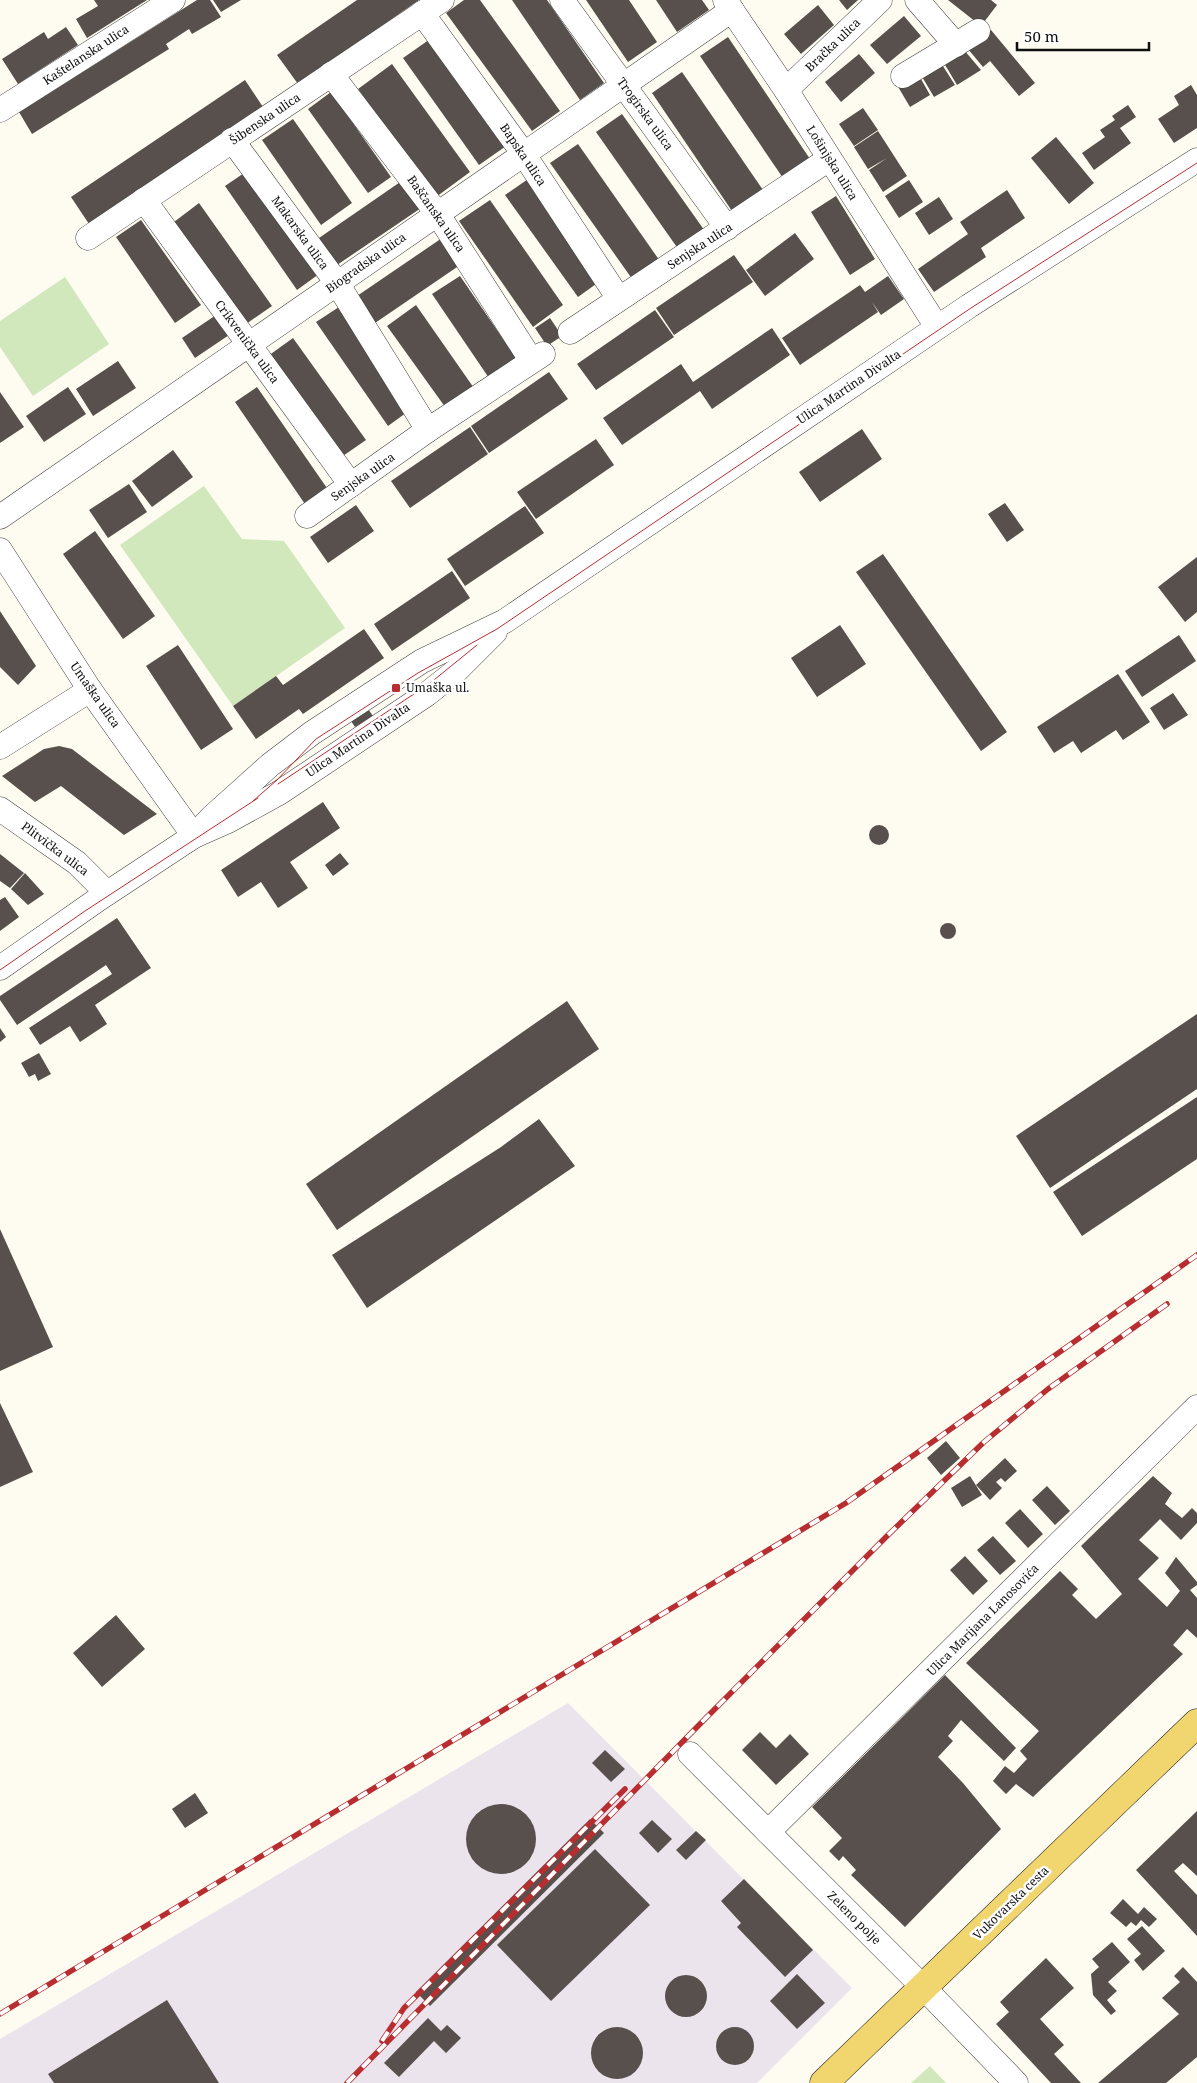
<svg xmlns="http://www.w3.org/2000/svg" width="1197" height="2083" font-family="'Noto Serif',serif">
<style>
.industrial{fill:#ece4ed}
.green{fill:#d1e7bc}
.building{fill:#57504c}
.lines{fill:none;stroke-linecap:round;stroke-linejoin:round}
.minor-casing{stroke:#424242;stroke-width:25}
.major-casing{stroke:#202020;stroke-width:29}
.minor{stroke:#fff;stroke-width:24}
.major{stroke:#f1d56e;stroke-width:28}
.tram{stroke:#b82d30;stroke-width:1}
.rail-casing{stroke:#b82d30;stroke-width:5.5}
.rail{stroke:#fff;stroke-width:4;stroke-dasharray:11;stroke-linecap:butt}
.poi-dot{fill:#b82d30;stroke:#fff;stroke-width:2}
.labels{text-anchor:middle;stroke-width:5;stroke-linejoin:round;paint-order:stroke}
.street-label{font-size:12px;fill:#0f0f0f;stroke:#fff}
.poi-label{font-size:12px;fill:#0f0f0f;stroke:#fff;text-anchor:start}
</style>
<rect width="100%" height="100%" fill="#fefcf1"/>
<polygon class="industrial" points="568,1703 852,1988 757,2083 0,2083 0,2039"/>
<g class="green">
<polygon points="65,277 109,344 33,396 0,347 0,321"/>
<polygon points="204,486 242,539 284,541 345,628 233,706 120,545"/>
<polygon points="930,2066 946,2083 911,2083"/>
</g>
<g class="building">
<polygon points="94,0 147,0 87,38 76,19 98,6"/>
<polygon points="197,0 210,0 221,17 192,34 189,29 166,44 169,49 32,134 19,112"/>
<polygon points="213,0 241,0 221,12"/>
<polygon points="357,0 419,0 298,84 277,55"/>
<polygon points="464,0 480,0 560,111 532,131 446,13"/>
<polygon points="512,0 547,0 604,83 580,100"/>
<polygon points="586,0 629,0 657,42 628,62"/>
<polygon points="656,0 702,0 709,10 677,32"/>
<polygon points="839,0 858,0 847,10"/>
<polygon points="948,0 991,0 997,5 981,26"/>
<polygon points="818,5 834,25 801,54 784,34"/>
<polygon points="904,16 921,36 887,64 870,45"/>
<polygon points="66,27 78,45 18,84 2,59 44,32 48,39"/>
<polygon points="991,30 1035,83 1019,96 990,61 983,67 968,49"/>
<polygon points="433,37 509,144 479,165 403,58"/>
<polygon points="728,37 810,159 783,178 700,56"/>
<polygon points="964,50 981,70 957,85 944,63"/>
<polygon points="859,54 875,73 841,102 825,82"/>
<polygon points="941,63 955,85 934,97 921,75"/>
<polygon points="392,64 470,172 436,197 358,89"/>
<polygon points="682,72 763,190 732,211 652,93"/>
<polygon points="917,72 930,95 910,107 897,85"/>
<polygon points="245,80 263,107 89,224 71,197"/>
<polygon points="1191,85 1197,95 1197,128 1174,143 1158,119 1179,105 1174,96"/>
<polygon points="331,92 391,177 368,193 308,109"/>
<polygon points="1128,105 1136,117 1120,128 1131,143 1094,170 1082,153 1105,137 1100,130 1115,120 1112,116"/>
<polygon points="863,108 878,130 854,146 839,124"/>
<polygon points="622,114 707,234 681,253 596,132"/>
<polygon points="293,119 352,203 321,225 262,140"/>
<polygon points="878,131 907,176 883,192 869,170 887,158 868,169 854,147"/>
<polygon points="1056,137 1094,183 1069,204 1031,158"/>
<polygon points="578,144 662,264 635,283 550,163"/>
<polygon points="247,171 319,274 297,290 225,186"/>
<polygon points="531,177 603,279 578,297 505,195"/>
<polygon points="406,178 424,206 337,265 319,238"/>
<polygon points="909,180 923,202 899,218 885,196"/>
<polygon points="1007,190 1025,218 981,248 986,257 934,292 918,269 968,234 960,222"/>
<polygon points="836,196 875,259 850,275 811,212"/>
<polygon points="939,197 953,219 929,235 915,213"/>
<polygon points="490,200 563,305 533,327 459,221"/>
<polygon points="199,203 272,306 246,324 174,222"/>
<polygon points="141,220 201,305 175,323 116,237"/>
<polygon points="795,233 814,259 765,296 746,270"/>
<polygon points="445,236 463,263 375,323 357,296"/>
<polygon points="734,255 753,282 674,335 656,308"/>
<polygon points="460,276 519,362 491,381 432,294"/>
<polygon points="888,276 904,299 881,315 872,302 878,312 800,365 782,338 860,285 865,292"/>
<polygon points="416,305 476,391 448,411 387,326"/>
<polygon points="339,307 410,410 388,426 316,322"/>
<polygon points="655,310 674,337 596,390 577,364"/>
<polygon points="219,313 232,333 195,358 182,338"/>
<polygon points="550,318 562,336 547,346 535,328"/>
<polygon points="772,328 790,355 712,409 700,391 622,445 603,418 681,364 693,382"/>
<polygon points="293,338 366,440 340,458 268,356"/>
<polygon points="118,361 136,388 93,416 76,389"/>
<polygon points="549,372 568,399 489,453 471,426"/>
<polygon points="68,387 86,414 44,442 26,416"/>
<polygon points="257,387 329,491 307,507 235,402"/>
<polygon points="0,392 24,427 0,443"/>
<polygon points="470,427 488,454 410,508 391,481"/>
<polygon points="862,429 882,459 820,502 799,472"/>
<polygon points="596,439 614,465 536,519 517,492"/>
<polygon points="173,450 193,477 152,507 132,481"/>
<polygon points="129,484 147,512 108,538 89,510"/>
<polygon points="1005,503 1024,530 1007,542 988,514"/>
<polygon points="356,505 374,531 328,563 310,537"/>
<polygon points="525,506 544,533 465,586 447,559"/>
<polygon points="95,531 155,616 123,639 63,554"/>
<polygon points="883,554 1007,732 981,751 856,572"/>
<polygon points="1197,557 1197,612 1185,622 1158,587"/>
<polygon points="452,571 470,598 392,651 374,624"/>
<polygon points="0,611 36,666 18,685 0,667"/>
<polygon points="840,625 866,664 817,697 791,658"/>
<polygon points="364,629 384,658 303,714 299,709 256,739 233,706 276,676 283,685"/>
<polygon points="1179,635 1196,661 1142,697 1125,671"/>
<polygon points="178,645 233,729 201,750 146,666"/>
<polygon points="1118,674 1150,722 1123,740 1116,730 1081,753 1073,741 1054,753 1037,727"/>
<polygon points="1173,693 1188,715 1164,730 1150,708"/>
<polygon points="368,709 373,716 355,727 351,721"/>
<polygon points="59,746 72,749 157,814 124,835 61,786 35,802 2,776 44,749"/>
<polygon points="323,802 340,828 290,862 308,888 278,908 261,882 238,897 221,870"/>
<circle cx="879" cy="835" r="10"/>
<polygon points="340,853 349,864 333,876 325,865"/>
<polygon points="0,854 24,873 10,888 0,881"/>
<polygon points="25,873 44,894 28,905 11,889"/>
<polygon points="5,897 19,917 0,931 0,900"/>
<polygon points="117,918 151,968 95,1005 107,1024 80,1042 70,1026 40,1045 29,1028 112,974 106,965 17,1025 0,1000 0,996"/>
<circle cx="948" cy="931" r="8"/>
<polygon points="567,1001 599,1049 337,1230 306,1184"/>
<polygon points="1197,1014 1197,1089 1050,1188 1016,1136"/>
<polygon points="0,1028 6,1037 0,1042"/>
<polygon points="39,1053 51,1074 38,1081 35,1074 29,1077 21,1063"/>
<polygon points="1197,1097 1197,1159 1082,1236 1053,1192"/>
<polygon points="539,1119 575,1166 367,1308 332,1255 501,1147"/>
<polygon points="0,1229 53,1347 0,1371"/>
<polygon points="0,1403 33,1472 0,1487"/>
<polygon points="946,1441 960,1458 941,1475 927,1458"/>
<polygon points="1005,1458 1017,1471 1005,1482 1001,1478 996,1482 1002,1488 990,1500 976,1485"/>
<polygon points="970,1476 982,1495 962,1507 951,1488"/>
<polygon points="1153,1476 1172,1493 1165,1504 1182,1518 1192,1508 1197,1513 1197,1523 1181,1540 1160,1519 1139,1540 1159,1558 1138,1579 1167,1607 1180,1591 1165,1573 1176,1557 1197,1582 1197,1585 1190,1590 1197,1598 1197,1638 1187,1629 1173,1645 1183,1654 1033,1797 1016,1784 1006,1794 993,1781 1005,1766 1014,1773 1027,1759 1020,1751 1039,1731 966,1663 1060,1571 1078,1589 1072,1595 1096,1619 1122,1594 1081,1546"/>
<polygon points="1047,1486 1070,1511 1055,1525 1032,1500"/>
<polygon points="1020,1509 1043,1534 1028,1548 1005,1523"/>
<polygon points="993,1536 1016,1561 1000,1575 977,1550"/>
<polygon points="965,1556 988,1581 973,1595 950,1570"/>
<polygon points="116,1615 145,1649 102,1687 73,1653"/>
<polygon points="945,1675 1016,1748 1004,1761 961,1720 948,1736 953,1741 938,1757 963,1783 1001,1829 905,1927 851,1875 856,1870 843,1856 839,1861 829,1851 842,1838 812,1807"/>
<polygon points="760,1732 776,1748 790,1734 809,1754 776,1785 742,1750"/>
<polygon points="605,1750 625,1769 611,1782 592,1763"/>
<polygon points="195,1793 208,1813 185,1828 172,1809"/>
<circle cx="501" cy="1839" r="35"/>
<polygon points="1197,1811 1197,1876 1183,1863 1174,1871 1197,1895 1197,1936 1136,1870"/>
<polygon points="590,1819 604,1833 430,2006 416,1992"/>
<polygon points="652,1820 672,1839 658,1853 639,1833"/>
<polygon points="696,1831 706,1840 686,1860 676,1850"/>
<polygon points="595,1849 650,1905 551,2001 497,1945"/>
<polygon points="744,1879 813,1950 785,1977 737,1927 741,1923 721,1901"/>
<polygon points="1123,1899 1138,1914 1144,1907 1157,1919 1149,1927 1141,1920 1136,1926 1131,1922 1126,1927 1110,1913"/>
<polygon points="1142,1926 1165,1951 1143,1971 1134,1960 1141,1954 1127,1939"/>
<polygon points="1112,1942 1130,1962 1108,1982 1117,1991 1107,2000 1116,2011 1111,2015 1093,1995 1091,1974 1099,1967 1092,1959"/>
<polygon points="1046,1958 1074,1988 1040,2019 1064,2045 1054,2054 1081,2083 1051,2083 996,2024 1009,2012 1000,2002"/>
<polygon points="1183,1967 1197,1982 1197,2057 1166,2083 1098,2083 1179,2014 1162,1998 1180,1982 1174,1976"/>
<polygon points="797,1974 825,2003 797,2029 770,2001"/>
<circle cx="686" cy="1996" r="21"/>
<polygon points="167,2000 219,2083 54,2083 48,2074"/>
<polygon points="428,2018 441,2031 447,2025 461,2038 446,2053 434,2041 399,2077 384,2063"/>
<circle cx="617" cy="2053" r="26"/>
<circle cx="735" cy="2046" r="19"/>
</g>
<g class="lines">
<defs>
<g id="minor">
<polyline points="562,0 727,228"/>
<polyline points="725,0 786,90 937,327"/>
<polyline points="917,0 956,45"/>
<polyline points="422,13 523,153 619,299"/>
<polyline points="331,74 437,213 531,360"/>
<polyline points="903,76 978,31"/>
<polyline points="786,90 880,0"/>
<polyline points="0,110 173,0"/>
<polyline points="232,140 337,283 428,430"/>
<polyline points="144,200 351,485"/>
<polyline points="88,238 442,0"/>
<polyline points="570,332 829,159"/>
<polyline points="307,516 428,430 543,354"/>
<polyline points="0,517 732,10"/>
<polyline points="0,550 90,690 194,836"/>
<polyline points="0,747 90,690"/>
<polyline points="0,809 77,863 107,893"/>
<polyline points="194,836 212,817 270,765 312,733 422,661 505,621 969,306 1197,160"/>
<polyline points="0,968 100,898 194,836 228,821 279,793 427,694 456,671 495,632"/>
<polyline points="690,1754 923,1987 1016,2083"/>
<polyline points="768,1832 1197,1407"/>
</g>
<polyline id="major" points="824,2083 1197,1723"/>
</defs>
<use href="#minor" class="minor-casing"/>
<use href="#major" class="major-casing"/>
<use href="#minor" class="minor"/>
<use href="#major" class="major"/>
<g class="tram">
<polyline points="278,784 429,684 477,645"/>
<polyline points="253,801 277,780 316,739 418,673 497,629 971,308 1197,163"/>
<polyline points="0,970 85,911 258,798"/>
</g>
<defs>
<g id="rail">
<polyline points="0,2014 846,1503 1197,1255"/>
<polyline points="382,2041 404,2008 625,1789"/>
<polyline points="347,2083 699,1725 887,1536 984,1442 1048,1389 1167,1304"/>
</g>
</defs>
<use href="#rail" class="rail-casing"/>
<use href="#rail" class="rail"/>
</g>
<rect class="poi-dot" x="391" y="683" width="10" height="10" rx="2.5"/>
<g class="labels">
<g class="street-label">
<text transform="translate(833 45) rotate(-44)" y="4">Bračka ulica</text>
<text transform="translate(86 55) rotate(-33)" y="4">Kaštelanska ulica</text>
<text transform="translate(645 114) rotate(54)" y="4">Trogirska ulica</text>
<text transform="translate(265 119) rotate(-34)" y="4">Šibenska ulica</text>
<text transform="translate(523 155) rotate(56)" y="4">Bapska ulica</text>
<text transform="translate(832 163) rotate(58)" y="4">Lošinjska ulica</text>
<text transform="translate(436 214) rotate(55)" y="4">Baščanska ulica</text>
<text transform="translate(300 233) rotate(54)" y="4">Makarska ulica</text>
<text transform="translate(700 246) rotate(-33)" y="4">Senjska ulica</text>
<text transform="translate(366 263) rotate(-35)" y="4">Biogradska ulica</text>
<text transform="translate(247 342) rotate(54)" y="4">Crikvenička ulica</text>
<text transform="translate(849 387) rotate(-34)" y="4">Ulica Martina Divalta</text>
<text transform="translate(363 477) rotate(-35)" y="4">Senjska ulica</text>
<text transform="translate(95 695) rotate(55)" y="4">Umaška ulica</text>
<text transform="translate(358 740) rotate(-34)" y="4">Ulica Martina Divalta</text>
<text transform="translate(55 849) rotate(37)" y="4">Plitvička ulica</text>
<text transform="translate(983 1620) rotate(-45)" y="4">Ulica Marijana Lanosovića</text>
<text transform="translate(1011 1903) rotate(-44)" y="4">Vukovarska cesta</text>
<text transform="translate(854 1918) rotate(45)" y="4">Zeleno polje</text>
</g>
<g class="poi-label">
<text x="406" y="692">Umaška ul.</text>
</g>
</g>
<path d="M1017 42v8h132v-8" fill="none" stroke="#0f0f0f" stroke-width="2.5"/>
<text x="1024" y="42" font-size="15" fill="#0f0f0f" stroke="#ffffff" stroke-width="4" paint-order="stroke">50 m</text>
</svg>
